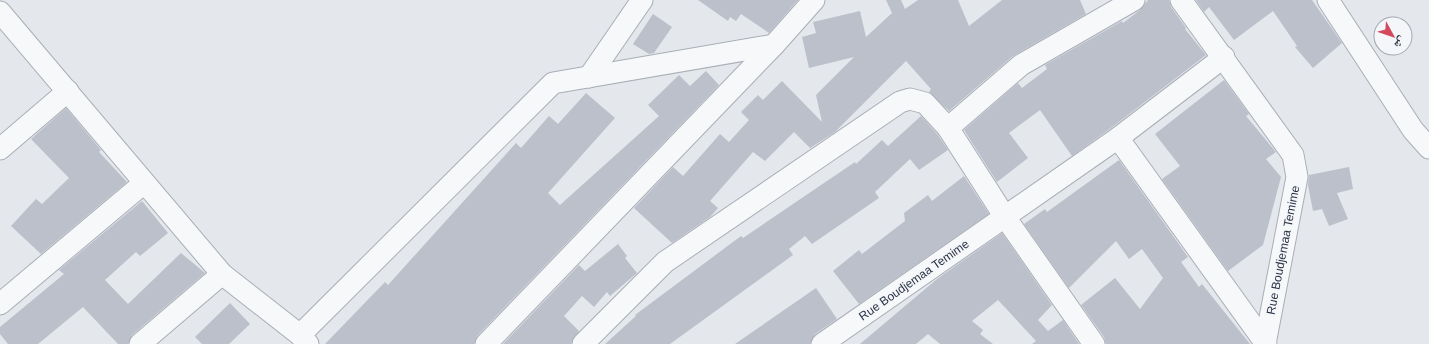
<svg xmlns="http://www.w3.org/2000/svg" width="1429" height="344" font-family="Arial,'Noto Naskh Arabic',sans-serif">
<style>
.building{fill:#bbc0ca}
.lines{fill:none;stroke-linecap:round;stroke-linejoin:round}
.minor-casing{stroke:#a9aeb7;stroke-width:23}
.minor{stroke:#f7f8fa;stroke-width:21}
.labels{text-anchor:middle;stroke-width:3.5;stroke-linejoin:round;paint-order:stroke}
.street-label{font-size:12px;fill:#2b3445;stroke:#f4f6f9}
</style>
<rect width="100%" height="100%" fill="#e4e7ec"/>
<g class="building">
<polygon points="698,0 798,0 769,33 741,14 736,21 730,17 728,21"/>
<polygon points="886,0 901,0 905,9 918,0 958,0 969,26 1002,0 1080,0 1086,14 1013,56 949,111 929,92 931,89 906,61 835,132 810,148 794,132 765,161 753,152 710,201 718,208 710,217 672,243 634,208 673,167 683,176 720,134 729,142 749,120 741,112 758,95 763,100 782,81 822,122 816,95 854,57 809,68 802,37 816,33 813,22 860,11 866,37 892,13"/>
<polygon points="1148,0 1169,0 1171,7 1186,28 1185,29 1206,55 1111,128 1072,156 1040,110 1009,133 1028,158 997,182 964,130 1018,83 1022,88 1047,69 1045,65 1122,21 1123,23 1140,10"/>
<polygon points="1196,0 1312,0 1342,43 1313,68 1295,47 1297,46 1273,11 1234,40 1209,7 1204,12"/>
<polygon points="653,14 672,27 654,53 649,54 633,44"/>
<polygon points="706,71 719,85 477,336 474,344 325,344 385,282 388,285 516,143 521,148 549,116 558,124 586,93 615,118 548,193 560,205 659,116 648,105 679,75 690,86"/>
<polygon points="1224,80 1249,114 1246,116 1276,152 1266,159 1281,177 1263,245 1228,271 1162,179 1180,166 1155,134"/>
<polygon points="66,108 101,150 99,152 127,182 41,254 11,226 36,199 42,204 69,178 31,139"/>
<polygon points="921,116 938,135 948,150 919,170 910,159 875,192 879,198 812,244 805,236 789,249 793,255 670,344 605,344 636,316 635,315 741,236 743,238 855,162 856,164 882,140 888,146"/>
<polygon points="1119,160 1188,257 1181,262 1199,287 1202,284 1250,344 1106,344 1104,337 1081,305 1115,278 1140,309 1163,278 1142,249 1129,259 1116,241 1069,288 1024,224 1045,209 1047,212"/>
<polygon points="1349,167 1353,189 1337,193 1348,219 1329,226 1322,209 1313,211 1308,185 1309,175"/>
<polygon points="964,176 989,214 859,304 833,271 859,250 862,254 905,221 904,213 928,195 932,201"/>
<polygon points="142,201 168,233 140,256 136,252 105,280 128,304 181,253 205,273 132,335 128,344 118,344 83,307 38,344 8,344 0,334 0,327 64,274 59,270"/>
<polygon points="1002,233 1052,305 1038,320 1048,331 1063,320 1079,344 1032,344 1036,341 998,300 972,321 983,330 980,334 993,344 940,344 928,334 916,344 860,344 937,279"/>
<polygon points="618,244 627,256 625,258 637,273 610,296 607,292 594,307 582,296 564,316 579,331 572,341 571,344 503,344 579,265 585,271"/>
<polygon points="816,288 837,319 815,334 810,344 735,344"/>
<polygon points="230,303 250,324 229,344 202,344 195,337"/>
</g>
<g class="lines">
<defs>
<g id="minor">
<polyline points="1181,0 1293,155 1297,177 1265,344"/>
<polyline points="1328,0 1413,130 1429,148"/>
<polyline points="0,12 222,274 300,335 308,344"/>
<polyline points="589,77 642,0"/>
<polyline points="948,128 1021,65 1134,0"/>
<polyline points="1118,138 1266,344"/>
<polyline points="0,149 68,91"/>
<polyline points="0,304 144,183"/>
<polyline points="300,335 553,83 774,45"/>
<polyline points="140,344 222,274"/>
<polyline points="486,344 774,45 814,0"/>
<polyline points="583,344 665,262 900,102 910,99 925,103 948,128 1005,217 1094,344"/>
<polyline points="822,344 1118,138 1224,57"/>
</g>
</defs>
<use href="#minor" class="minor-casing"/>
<use href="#minor" class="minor"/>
</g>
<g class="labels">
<g class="street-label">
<text transform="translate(1283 250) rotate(-79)" y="4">Rue Boudjemaa Temime</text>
<text transform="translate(914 280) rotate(-35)" y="4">Rue Boudjemaa Temime</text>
</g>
</g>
<g transform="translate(1393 36) rotate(130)"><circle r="19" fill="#f4f6f9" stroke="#a4a8b1"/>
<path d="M0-3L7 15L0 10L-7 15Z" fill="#d1495b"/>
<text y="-6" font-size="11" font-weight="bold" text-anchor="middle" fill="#2b3445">ش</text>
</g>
</svg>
